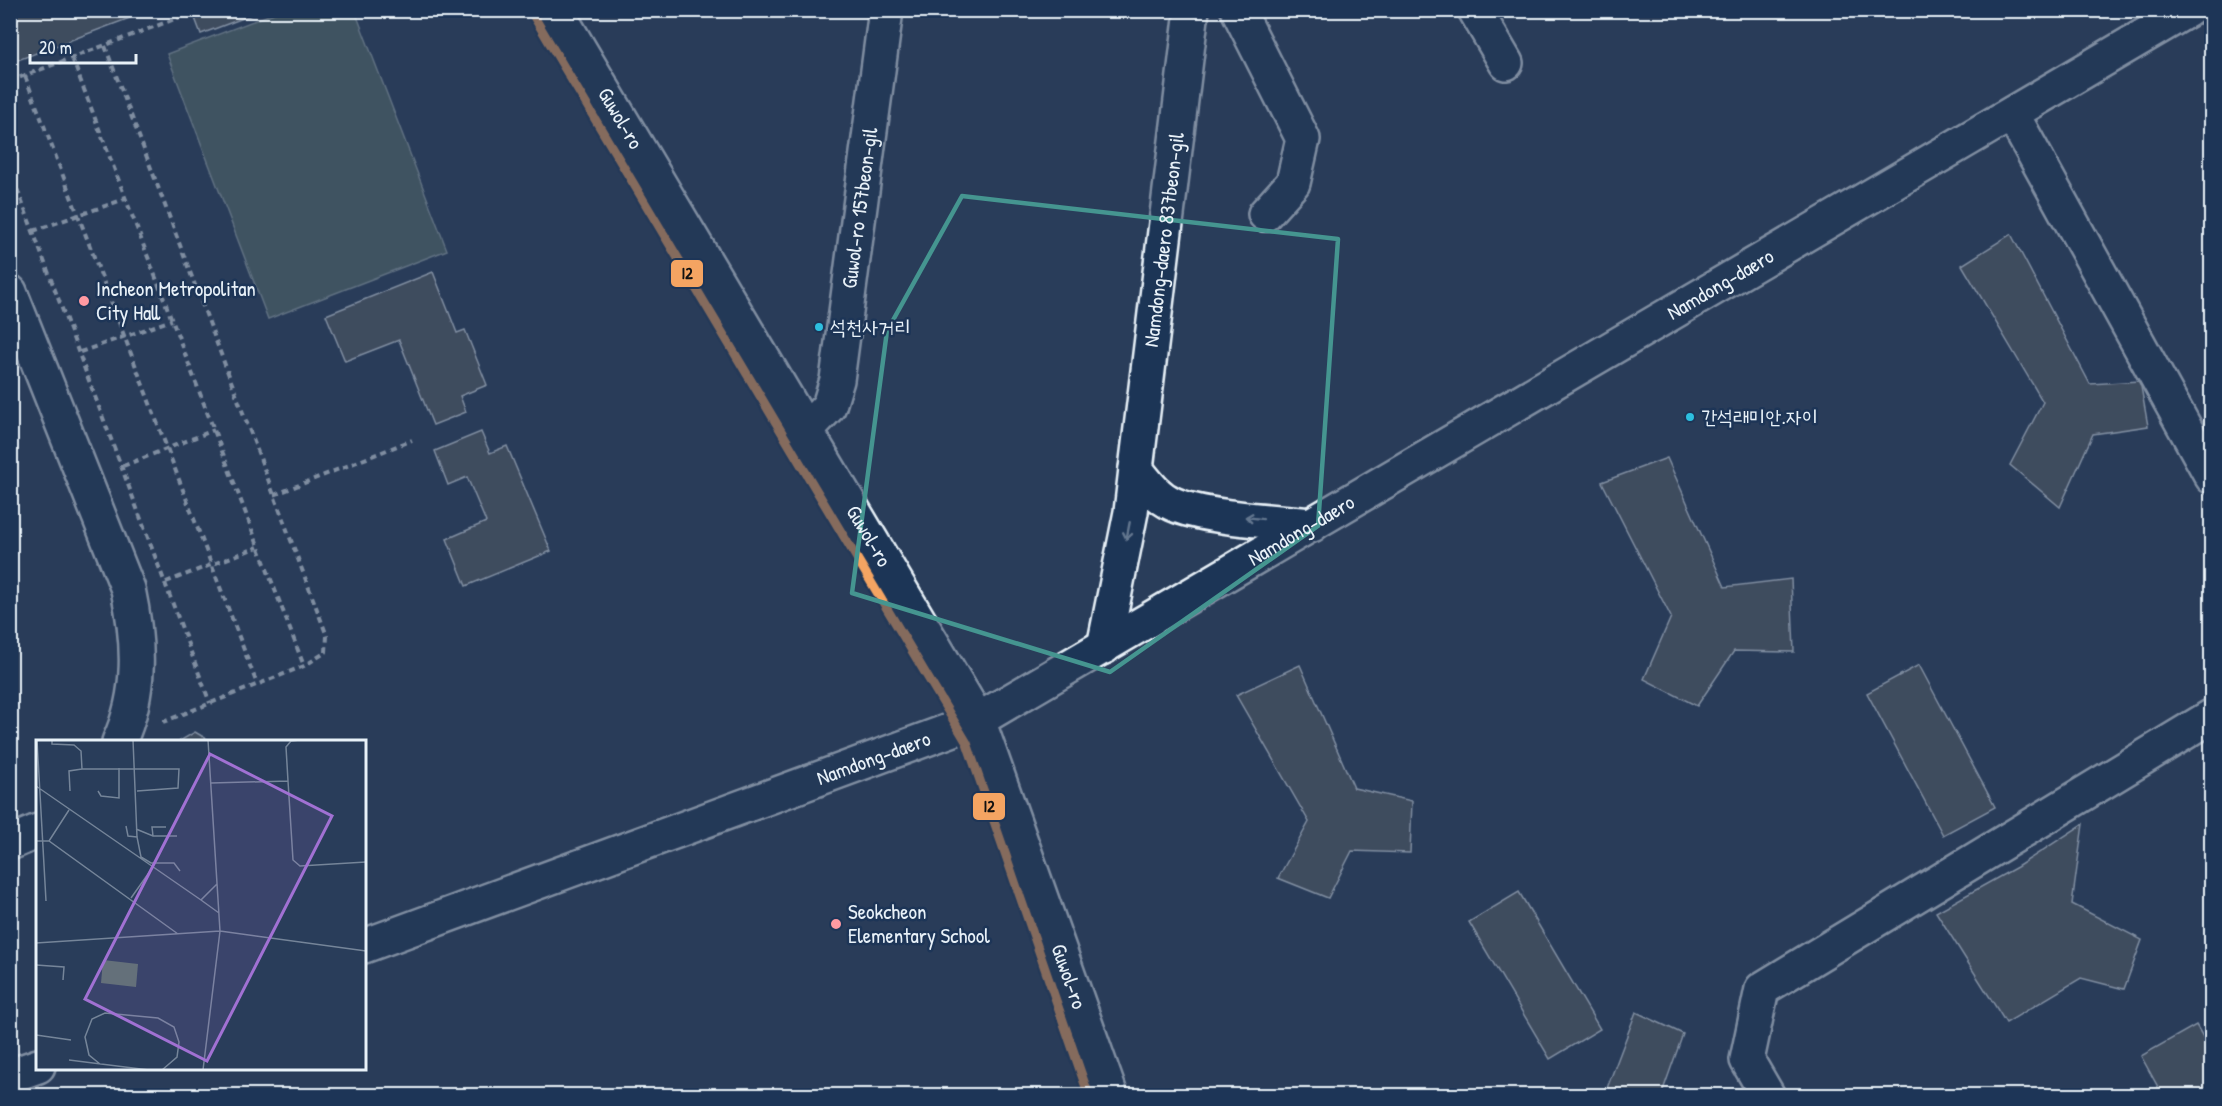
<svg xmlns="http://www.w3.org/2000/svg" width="2222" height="1106" font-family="'Patrick Hand','Poor Story',sans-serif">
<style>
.green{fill:#5a706c;stroke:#a1b0b2;stroke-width:1.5}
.building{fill:#595f65;stroke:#e8f1f8;stroke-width:1.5}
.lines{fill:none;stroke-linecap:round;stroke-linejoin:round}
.minor-casing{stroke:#e8f1f8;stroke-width:38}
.major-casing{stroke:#e8f1f8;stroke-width:38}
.path{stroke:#e8f1f8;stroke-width:4;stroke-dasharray:6 4.5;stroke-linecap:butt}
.minor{stroke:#1d3557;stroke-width:33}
.major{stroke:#1d3557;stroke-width:33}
.rail-1-casing{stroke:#1d3557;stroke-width:14}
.rail-1{stroke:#f4a462;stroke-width:9}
.oneway{stroke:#64778f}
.marked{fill:none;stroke:#459590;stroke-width:4.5;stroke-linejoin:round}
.poi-dot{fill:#ff9aa2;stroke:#1d3557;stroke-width:2}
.bus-dot{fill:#2dbfdf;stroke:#1d3557;stroke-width:2}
.labels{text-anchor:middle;stroke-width:5;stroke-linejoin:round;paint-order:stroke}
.bus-label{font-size:20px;fill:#e8f1f8;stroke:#1d3557;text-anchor:start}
.street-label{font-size:21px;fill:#e8f1f8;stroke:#1d3557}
.poi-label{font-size:21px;fill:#e8f1f8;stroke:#1d3557;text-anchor:start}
.inset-road{fill:none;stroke:#758599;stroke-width:1.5}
.view{fill:#a171d3;fill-opacity:0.15;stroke:#a171d3;stroke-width:3}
.inset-edge{fill:none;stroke:#e8f1f8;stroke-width:3}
.line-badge{stroke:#1d3557;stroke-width:2}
.pale-badge-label{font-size:16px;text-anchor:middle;font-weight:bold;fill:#111}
</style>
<rect width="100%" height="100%" fill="#293d5a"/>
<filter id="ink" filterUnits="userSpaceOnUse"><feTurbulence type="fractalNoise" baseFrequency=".0167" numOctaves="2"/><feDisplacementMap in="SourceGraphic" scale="12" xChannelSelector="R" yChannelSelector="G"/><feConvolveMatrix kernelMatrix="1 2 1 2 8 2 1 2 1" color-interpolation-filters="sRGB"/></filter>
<g filter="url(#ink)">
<polygon class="green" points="282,10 355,11 447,250 268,319 167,54"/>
<g class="building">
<polygon points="10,10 151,10 10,63"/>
<polygon points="192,10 258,10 259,12 201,34"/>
<polygon points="2011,234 2090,384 2140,381 2148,426 2093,434 2060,507 2010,465 2043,402 1962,265"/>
<polygon points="433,272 457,333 465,330 487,385 460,396 466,412 433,425 399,340 345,361 326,315"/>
<polygon points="481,432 490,453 507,446 551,551 466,586 447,539 486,522 467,477 448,485 435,451"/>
<polygon points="1667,458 1725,587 1791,579 1794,652 1734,651 1697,706 1644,679 1671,617 1602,482"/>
<polygon points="1300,665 1354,788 1412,801 1410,853 1352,851 1328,898 1278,878 1309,822 1236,695"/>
<polygon points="1919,665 1995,807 1943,835 1867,693"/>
<polygon points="195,732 212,742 178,742"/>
<polygon points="2083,824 2072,904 2142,940 2124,989 2081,978 2006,1023 1936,912 2017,867"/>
<polygon points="1519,892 1600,1029 1550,1059 1469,922"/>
<polygon points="1636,1012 1683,1034 1661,1096 1604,1096"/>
<polygon points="2196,1025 2212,1052 2212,1096 2163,1096 2141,1056"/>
</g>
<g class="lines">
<defs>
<g id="minor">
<polyline points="1238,10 1303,139 1293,183 1265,214"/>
<polyline points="1475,10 1506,63"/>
<polyline points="2012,114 2212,477"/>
<path d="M10,292L128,589C139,641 142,692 119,742"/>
<path id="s1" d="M806,430L829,406L837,380L886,10"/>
<path id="s2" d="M1136,469L1192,10"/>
<path d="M1104,647L1131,512L1136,469C1147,483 1157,497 1173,504C1204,518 1276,521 1312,525"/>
<polyline points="10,843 38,831"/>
<polyline points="1768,1096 1747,1060 1762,989 2212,716"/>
</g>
<g id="major">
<path id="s3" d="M556,10L978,720L1111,1096"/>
<path id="s4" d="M364,946L978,720L2188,10"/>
<polyline points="10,1076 38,1066"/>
</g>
</defs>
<use href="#minor" class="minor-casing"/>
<use href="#major" class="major-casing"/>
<g class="path">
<polyline points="105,46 327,636 326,652 304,666 163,722"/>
<polyline points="72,58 304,666"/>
<polyline points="25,76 257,684"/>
<polyline points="10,81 180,17"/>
<polyline points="10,170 210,703"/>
<polyline points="33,231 125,199"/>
<polyline points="80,352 172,320"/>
<polyline points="123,466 214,430"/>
<polyline points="274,495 412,440"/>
<polyline points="166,582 258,547"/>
</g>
<use href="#minor" class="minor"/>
<use href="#major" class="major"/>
<defs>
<polyline id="rail-1" points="530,10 967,743 1089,1096"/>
</defs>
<use href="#rail-1" class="rail-1-casing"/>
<use href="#rail-1" class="rail-1"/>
</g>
<defs><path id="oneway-shaft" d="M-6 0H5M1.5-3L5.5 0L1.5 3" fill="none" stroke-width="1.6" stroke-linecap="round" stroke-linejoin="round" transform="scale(1.5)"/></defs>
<g class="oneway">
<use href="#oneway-shaft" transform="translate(1254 518) rotate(-173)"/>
<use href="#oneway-shaft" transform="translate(1128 531) rotate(101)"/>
</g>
</g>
<path d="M0 0H2222V1106H0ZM962,196L1338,239L1318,526L1110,672L852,593L887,331Z" fill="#293d5a" fill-opacity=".55" fill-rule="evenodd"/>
<path class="marked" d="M962,196L1338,239L1318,526L1110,672L852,593L887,331Z"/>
<g class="poi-dot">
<circle cx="84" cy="301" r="6"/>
<circle cx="836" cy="924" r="6"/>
</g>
<g class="bus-dot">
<circle cx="819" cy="327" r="5"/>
<circle cx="1690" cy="417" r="5"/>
</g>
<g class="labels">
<g class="bus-label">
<text x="830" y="334">석천사거리</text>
<text x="1701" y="424">간석래미안.자이</text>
</g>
<g class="street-label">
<text dy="7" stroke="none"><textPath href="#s3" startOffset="126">Guwol-ro</textPath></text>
<text dy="7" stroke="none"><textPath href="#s1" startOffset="234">Guwol-ro 157beon-gil</textPath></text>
<text dy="7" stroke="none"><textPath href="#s2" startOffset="231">Namdong-daero 837beon-gil</textPath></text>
<text dy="7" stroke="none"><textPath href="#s4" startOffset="1515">Namdong-daero</textPath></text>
<text dy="7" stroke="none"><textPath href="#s4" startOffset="1029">Namdong-daero</textPath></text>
<text dy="7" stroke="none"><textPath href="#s3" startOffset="612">Guwol-ro</textPath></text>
<text dy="7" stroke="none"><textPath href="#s4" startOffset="543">Namdong-daero</textPath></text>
<text dy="7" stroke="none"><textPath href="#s3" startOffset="1098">Guwol-ro</textPath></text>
</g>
<g class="poi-label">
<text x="96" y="296">Incheon Metropolitan<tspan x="96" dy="24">City Hall</tspan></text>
<text x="848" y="919">Seokcheon<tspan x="848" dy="24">Elementary School</tspan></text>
</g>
</g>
<g transform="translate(36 740)">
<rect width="330" height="330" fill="#293d5a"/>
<path d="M67,220L102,224L100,247L65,243Z" fill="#5a706c"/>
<path class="inset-road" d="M1,0L10,161M16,0V4L38,5L45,11L46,29H143L142,48L101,51M97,0L101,97L105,117L115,123H138L144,131M252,41L257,120L264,126L330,122M175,43L252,41L250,7L255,1L264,0M0,46L165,160M34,51L33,31L46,29M62,51L65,56L83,58V28M90,86L92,96L101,97M100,89L117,96H141M117,96L116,87H130M0,101H13L142,194M13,101L33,70M181,144L165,160L183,173M95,158L117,127M0,203L184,191L330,211M0,225L28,227L27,240M0,295L35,300M33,320L113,330M64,324L53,315L49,297L56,279L69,273L122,278L138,287L143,302L141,317L126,330M167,330L184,191L172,0"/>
<path class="view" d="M174,14L296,76L171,321L49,259Z"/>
<rect width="330" height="330" class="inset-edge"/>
</g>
<g class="line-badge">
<rect x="670" y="259" width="34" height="29" rx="6" fill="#f4a462"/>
<rect x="972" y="792" width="34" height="29" rx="6" fill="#f4a462"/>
</g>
<g class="pale-badge-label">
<text x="687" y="279">I2</text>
<text x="989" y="812">I2</text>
</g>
<rect width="2222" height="1106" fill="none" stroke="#1d3557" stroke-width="36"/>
<rect x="18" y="18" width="2186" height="1070" fill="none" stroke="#e8f1f8" stroke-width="2" filter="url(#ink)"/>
<path d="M30 54v9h106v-9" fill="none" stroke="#e8f1f8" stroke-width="3"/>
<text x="39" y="54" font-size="18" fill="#e8f1f8" stroke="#1d3557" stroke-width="4.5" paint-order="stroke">20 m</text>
</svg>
